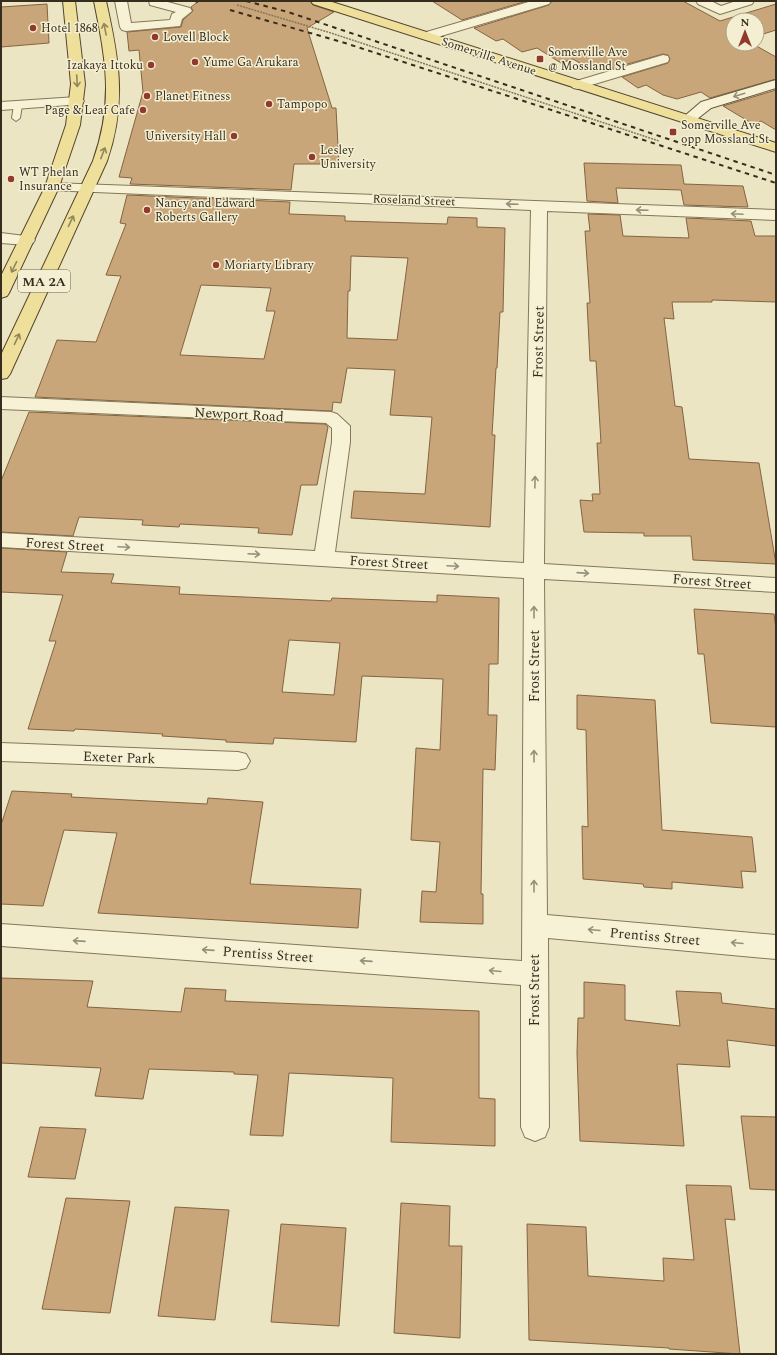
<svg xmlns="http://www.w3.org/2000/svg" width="777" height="1355" font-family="Spectral,serif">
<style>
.building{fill:#c9a57a;stroke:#846441;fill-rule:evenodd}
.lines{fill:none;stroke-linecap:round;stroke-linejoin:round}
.lane-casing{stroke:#85775a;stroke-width:2}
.street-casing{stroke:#85775a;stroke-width:2}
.secondary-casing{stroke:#67583d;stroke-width:2}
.primary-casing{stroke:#53442e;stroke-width:2}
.path{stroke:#85775a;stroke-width:1.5;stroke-dasharray:2 1;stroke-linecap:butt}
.lane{fill:#f7f2d5;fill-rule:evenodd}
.street{fill:#f7f2d5;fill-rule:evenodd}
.secondary{fill:#f7f2d5;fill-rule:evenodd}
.primary{fill:#eedf9b;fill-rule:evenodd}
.rail{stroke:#362d1e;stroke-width:2;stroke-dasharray:4.5 4.5;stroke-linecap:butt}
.oneway{stroke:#92865c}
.oneway2{stroke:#96907a}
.poi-dot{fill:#92392d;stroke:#f4efd2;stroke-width:1.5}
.labels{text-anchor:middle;stroke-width:3;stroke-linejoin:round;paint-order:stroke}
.far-poi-label{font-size:12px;fill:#362d1e;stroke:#f4efd2;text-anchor:start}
.far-street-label{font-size:12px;fill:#362d1e;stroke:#f4efd2}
.shield{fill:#f4efd2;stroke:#6f6754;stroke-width:1}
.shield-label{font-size:13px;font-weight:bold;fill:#362d1e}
.street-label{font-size:14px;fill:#362d1e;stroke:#f4efd2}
</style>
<rect width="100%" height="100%" fill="#ece5c3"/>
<g class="building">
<polygon points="199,1 310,1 313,5 334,12 307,28 332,108 336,108 339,164 294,164 291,190 130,184 132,178 119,177 143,92 139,50 129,51 127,32 181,27 183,20 193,11 191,7"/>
<polygon points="432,1 527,1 462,20"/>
<polygon points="552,1 683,1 720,21 776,4 776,30 757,36 757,20 733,20 733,44 753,44 776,57 776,79 710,98 701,92 677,99 663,95 646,85 638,88 622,77 668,63 670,59 668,55 663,54 610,69 606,67 593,71 573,59 561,63 537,48 522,52 503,39 496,41 474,28 549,5"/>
<polygon points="47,4 49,43 1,47 1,7"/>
<polygon points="776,90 776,130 761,121 753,124 723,106"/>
<polygon points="584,163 681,165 684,184 743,186 748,207 684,205 681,190 616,188 618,203 587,201"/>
<path d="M127,195L290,202L289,214L345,216V221L447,224L448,217L477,218V227L505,228L503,312H500L497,368H496L492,435H495L490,527L351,518L354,491L425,494L432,417L390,415L395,370L347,368L341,403L333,402L332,411L35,397L57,340L96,342L121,276L106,275L126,224L120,223ZM351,256L408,258L397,340L347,338L348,291H350ZM201,285L271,288L266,311H275L264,359L180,355Z"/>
<polygon points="588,214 620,215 623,236 689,238 686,218 751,221 755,236 776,236 776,302 712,300 712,302 672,302 674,319 664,318 675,406 682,407 689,459 759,463 776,564 693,560 691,536 644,536 644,533 584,532 580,500 593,501 592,494 600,494 597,443 601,443 596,361 590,361 587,303 590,303 585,231 590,231"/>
<polygon points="29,412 325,424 328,427 317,485 301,485 292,535 258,533 259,528 180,524 179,527 142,525 143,520 79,517 73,536 1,532 1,481"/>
<path d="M1,548L67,552L61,572L114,574L111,583L180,587L179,594L331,601L332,598L437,602V595L499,598L498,664H489L488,715H497L495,770L483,769L481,894H483V924L420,922L422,891L436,892L440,842L411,840L416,748L440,750L443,679L362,676L356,742L274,738L273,744L226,742V740L162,736L163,734L75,729L74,731L28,729L56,641H49L63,595L1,592ZM289,640L340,643L334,695L282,692Z"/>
<polygon points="694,609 774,614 776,629 776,727 711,723 704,654 698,654"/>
<polygon points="577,695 655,700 662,830 752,837 756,872 741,871 743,888 672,882 672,889 644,887 643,884 583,879 582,826 588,827 586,730 577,729"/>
<polygon points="12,791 72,794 71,797 207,804 208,798 263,802 250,884 361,889 358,928 98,913 117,833 64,830 43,906 1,904 1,825"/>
<polygon points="1,978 93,981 87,1007 181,1012 185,988 226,990 225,1001 479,1011 479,1098 495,1099 495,1146 391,1142 393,1078 289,1073 283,1136 250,1135 258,1075 234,1074 234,1072 149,1069 143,1099 95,1096 101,1068 1,1063"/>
<polygon points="584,982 625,985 625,1020 680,1026 676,991 721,993 722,1003 776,1009 776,1046 727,1040 730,1067 677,1064 684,1146 580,1141 577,1053 578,1018 584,1018"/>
<polygon points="741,1116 776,1117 776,1190 750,1189"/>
<polygon points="40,1127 86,1129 75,1179 28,1177"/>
<polygon points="686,1185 731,1186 735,1220 725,1219 740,1354 669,1349 669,1348 529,1340 527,1224 586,1227 588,1276 664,1281 663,1258 694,1260"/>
<polygon points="66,1198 130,1201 110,1313 42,1309"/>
<polygon points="401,1203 450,1206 449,1246 462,1246 460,1338 394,1333"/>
<polygon points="175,1207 229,1210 215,1320 158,1316"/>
<polygon points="281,1224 346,1228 339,1326 271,1322"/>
</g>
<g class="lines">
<defs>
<polygon id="lane" points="18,102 22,105 20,118 16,121 12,118 14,105"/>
<g id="street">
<polygon points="115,1 127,1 131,23 170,20 172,14 176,12 150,5 149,1 164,1 190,8 192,11 182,19 180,26 126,31 122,30 120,27"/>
<polygon points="532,1 551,1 549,4 431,39 423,39 421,36 423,33"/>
<polygon points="696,1 711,1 721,6 736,1 754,1 752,4 720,14 698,4"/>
<polygon points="663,55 668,56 669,59 668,62 578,89 573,88 571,85 573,82"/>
<polygon points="77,97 82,98 84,101 82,104 1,110 1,102"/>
<polygon points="52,183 776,210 776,220 547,211 544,564 776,578 776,592 544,579 547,915 776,935 776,959 548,938 549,1127 545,1137 535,1141 525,1137 521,1127 521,985 1,946 1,924 522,961 524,578 1,547 1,533 315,551 332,442 332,428 326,423 1,409 1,397 331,412 337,414 350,426 350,442 335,552 524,563 531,210 47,190 45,187 47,184"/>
<polygon points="1,233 33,237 35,240 33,243 27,245 1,243"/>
<polygon points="1,743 238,752 246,754 250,761 246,768 238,770 1,761"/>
</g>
<polygon id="secondary" points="776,80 776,88 711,108 692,123 687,124 682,123 680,120 701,102"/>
<g id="primary">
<polygon points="63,1 75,1 85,84 80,125 59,187 9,293 7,296 1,298 1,276 45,187 66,125 71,84"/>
<path d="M94,1H106C119,59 127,103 107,161L10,374L7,378L1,379V355L93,161C114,102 106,61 94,1Z"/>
<polygon points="311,1 329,1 776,143 776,152 313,4"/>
</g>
</defs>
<use href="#lane" class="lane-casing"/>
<use href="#street" class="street-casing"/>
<use href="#secondary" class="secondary-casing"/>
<use href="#primary" class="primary-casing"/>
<polyline class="path" points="237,5 331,33 659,141"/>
<use href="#lane" class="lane"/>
<use href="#street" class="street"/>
<use href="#secondary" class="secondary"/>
<use href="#primary" class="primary"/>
<g class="rail">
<polyline points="195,1 198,2"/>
<polyline points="246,1 288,12 776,175"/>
<polyline points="230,10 345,43 776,183"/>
</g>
</g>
<defs><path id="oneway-shaft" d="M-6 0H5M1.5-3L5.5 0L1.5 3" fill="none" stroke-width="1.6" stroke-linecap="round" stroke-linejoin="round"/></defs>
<g class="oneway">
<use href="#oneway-shaft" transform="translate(105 29) rotate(-101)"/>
<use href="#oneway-shaft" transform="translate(77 81) rotate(87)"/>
<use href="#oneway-shaft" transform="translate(103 153) rotate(-69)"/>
<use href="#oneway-shaft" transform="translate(71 221) rotate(-65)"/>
<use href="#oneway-shaft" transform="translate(14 267) rotate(116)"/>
<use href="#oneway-shaft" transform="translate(17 339) rotate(-65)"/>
</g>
<g class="oneway2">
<use href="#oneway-shaft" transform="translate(739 95) rotate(163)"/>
<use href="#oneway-shaft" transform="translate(512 204) rotate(-178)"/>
<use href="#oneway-shaft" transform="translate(642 210) rotate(-178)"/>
<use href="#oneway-shaft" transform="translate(737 214) rotate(-177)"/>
<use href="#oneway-shaft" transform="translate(535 482) rotate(-89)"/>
<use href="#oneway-shaft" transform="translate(124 547) rotate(3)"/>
<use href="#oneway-shaft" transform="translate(254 554) rotate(3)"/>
<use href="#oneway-shaft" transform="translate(453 566) rotate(3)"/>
<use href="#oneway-shaft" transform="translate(583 573) rotate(4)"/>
<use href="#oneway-shaft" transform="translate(534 612) rotate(-90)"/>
<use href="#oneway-shaft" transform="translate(534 756) rotate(-90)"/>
<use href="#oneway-shaft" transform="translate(534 886) rotate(-90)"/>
<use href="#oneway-shaft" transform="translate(594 930) rotate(-175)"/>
<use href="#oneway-shaft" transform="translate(79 941) rotate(-176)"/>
<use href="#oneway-shaft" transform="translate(737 943) rotate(-175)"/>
<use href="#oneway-shaft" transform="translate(208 950) rotate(-176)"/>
<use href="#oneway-shaft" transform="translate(366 961) rotate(-176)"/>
<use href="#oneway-shaft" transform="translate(495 971) rotate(-175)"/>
</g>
<g class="poi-dot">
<circle cx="33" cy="28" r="4"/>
<circle cx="155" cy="37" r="4"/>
<rect x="536" y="55" width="8" height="8" rx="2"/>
<circle cx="195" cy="62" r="4"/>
<circle cx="151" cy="65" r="4"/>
<circle cx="147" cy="96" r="4"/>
<circle cx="269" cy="104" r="4"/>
<circle cx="143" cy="110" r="4"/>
<rect x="669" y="128" width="8" height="8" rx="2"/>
<circle cx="234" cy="136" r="4"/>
<circle cx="312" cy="157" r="4"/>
<circle cx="11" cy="179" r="4"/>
<circle cx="147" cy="210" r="4"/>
<circle cx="216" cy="265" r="4"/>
</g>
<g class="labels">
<g class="far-poi-label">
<text x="41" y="32">Hotel 1868</text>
<text x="163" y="41">Lovell Block</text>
<text x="548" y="56">Somerville Ave<tspan x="548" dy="14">@ Mossland St</tspan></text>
<text x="203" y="66">Yume Ga Arukara</text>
<text x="143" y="69" text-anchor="end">Izakaya Ittoku</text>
<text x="155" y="100">Planet Fitness</text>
<text x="277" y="108">Tampopo</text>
<text x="135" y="114" text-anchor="end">Page &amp; Leaf Cafe</text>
<text x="681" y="129">Somerville Ave<tspan x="681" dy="14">opp Mossland St</tspan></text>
<text x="226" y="140" text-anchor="end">University Hall</text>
<text x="320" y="154">Lesley<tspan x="320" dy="14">University</tspan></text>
<text x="19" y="176">WT Phelan<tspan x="19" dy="14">Insurance</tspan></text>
<text x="155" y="207">Nancy and Edward<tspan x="155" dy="14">Roberts Gallery</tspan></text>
<text x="224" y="269">Moriarty Library</text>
</g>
<g class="far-street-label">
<text transform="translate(489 56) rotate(18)" y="4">Somerville Avenue</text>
<text transform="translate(414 200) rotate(2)" y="4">Roseland Street</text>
</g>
<rect class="shield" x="18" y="270" width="52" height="22" rx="3"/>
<g class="shield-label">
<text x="44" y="286">MA 2A</text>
</g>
<g class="street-label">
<text transform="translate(538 342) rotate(-89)" y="5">Frost Street</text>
<text transform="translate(239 414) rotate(3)" y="5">Newport Road</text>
<text transform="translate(65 544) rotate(3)" y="5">Forest Street</text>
<text transform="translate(389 562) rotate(3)" y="5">Forest Street</text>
<text transform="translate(712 581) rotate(4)" y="5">Forest Street</text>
<text transform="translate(534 666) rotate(-90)" y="5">Frost Street</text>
<text transform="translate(119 757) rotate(2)" y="5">Exeter Park</text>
<text transform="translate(655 936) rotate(5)" y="5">Prentiss Street</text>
<text transform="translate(268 954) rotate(4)" y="5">Prentiss Street</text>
<text transform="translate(534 990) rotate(-90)" y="5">Frost Street</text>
</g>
</g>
<rect width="777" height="1355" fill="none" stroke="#362d1e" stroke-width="4"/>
<g transform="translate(745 32)"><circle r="19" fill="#f4efd2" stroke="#a8a18a"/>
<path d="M0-3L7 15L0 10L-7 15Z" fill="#92392d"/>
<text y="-6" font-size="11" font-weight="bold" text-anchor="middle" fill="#362d1e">N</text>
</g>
</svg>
